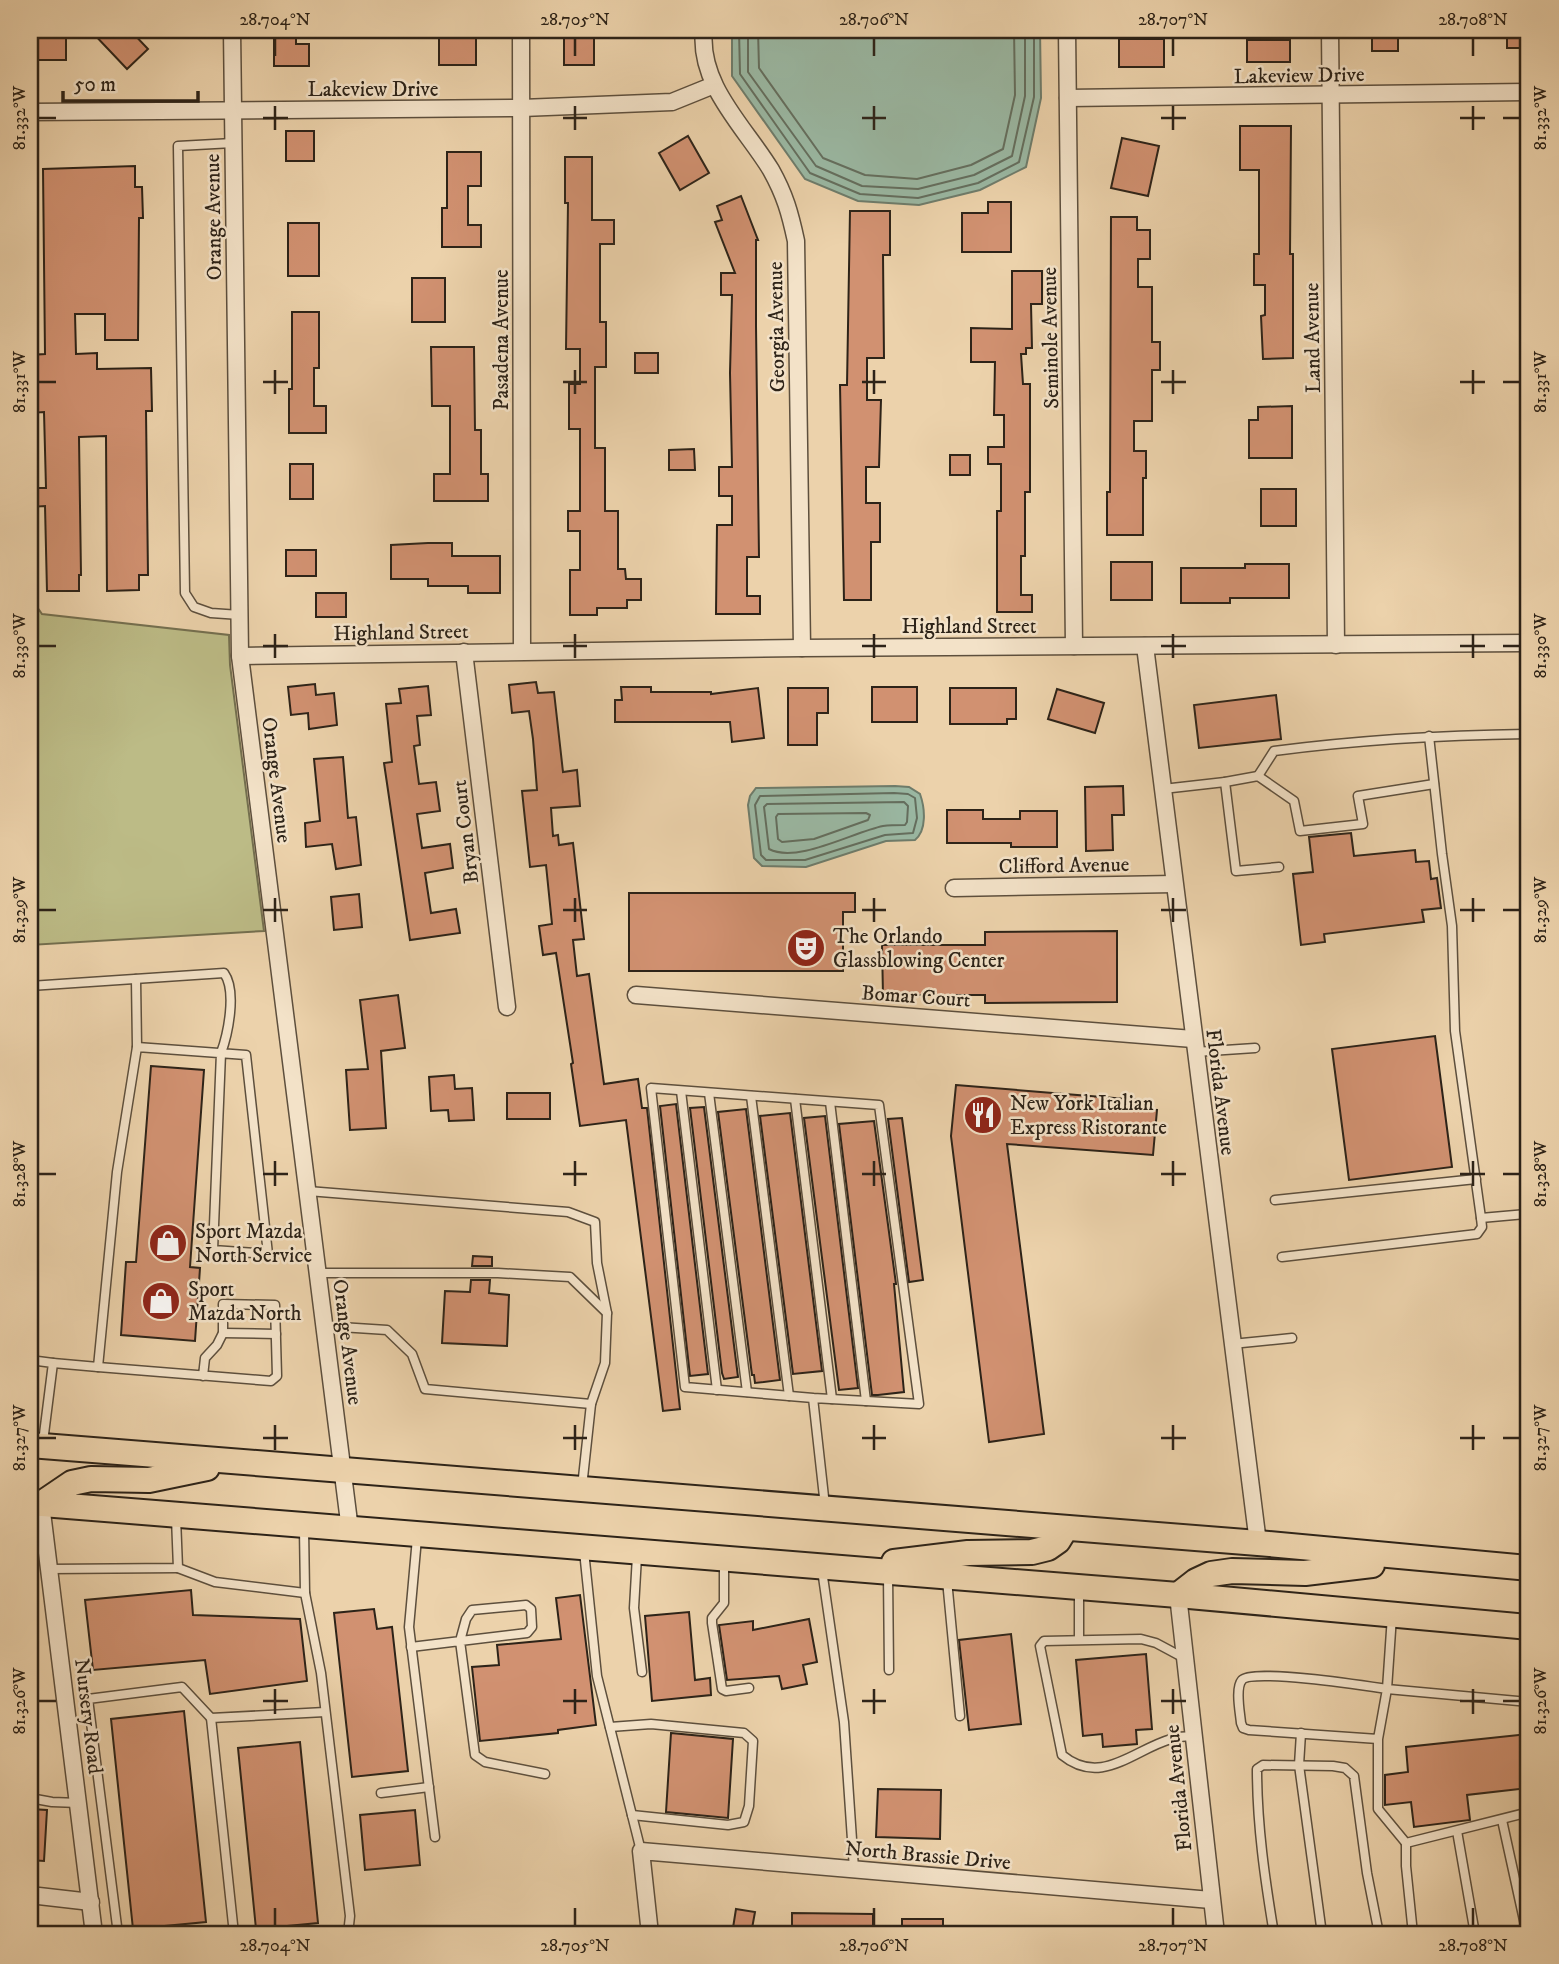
<svg xmlns="http://www.w3.org/2000/svg" width="1559" height="1964" font-family="'IM FELL DW Pica',serif">
<style>
.green{fill:#bcbb86;stroke:#746f4f;stroke-width:2}
.water{fill:#9ab8a3;stroke:#6e7c6b;stroke-width:2}
.lines{fill:none;stroke-linecap:round;stroke-linejoin:round}
.shore{stroke:#646e5e;stroke-width:2}
.building{fill:#d19171;stroke:#2d2318;stroke-width:2}
.service-casing{stroke:#5d4f3d;stroke-width:11}
.minor-casing{stroke:#5d4f3d;stroke-width:19}
.primary-casing{stroke:#2d2318;stroke-width:28}
.service{stroke:#f3e2c8;stroke-width:8}
.minor{stroke:#f3e2c8;stroke-width:16}
.primary{stroke:#ecd2ab;stroke-width:24}
.ticks{fill:none;stroke:#2d2318;stroke-width:2.5}
.labels{text-anchor:middle;stroke-width:5;stroke-linejoin:round;paint-order:stroke}
.street-label{font-size:21px;fill:#2d2318;stroke:#f3e2c8}
.poi-label{font-size:21px;fill:#2d2318;stroke:#f3e2c8;text-anchor:start}
.neatline{fill:none;stroke:#2d2318;stroke-width:2.5}
.ticks-label{font-size:18px;text-anchor:middle;fill:#2d2318}
</style>
<rect width="100%" height="100%" fill="#ecd2ab"/>
<filter id="stains"><feTurbulence type="fractalNoise" baseFrequency=".00286" numOctaves="4"/><feColorMatrix values="0 0 0 0 .2 0 0 0 0 .09 0 0 0 0 .02 0 0 0 .5 -.17"/></filter>
<radialGradient id="worn" r=".72"><stop offset=".6" stop-color="#630" stop-opacity="0"/><stop offset="1" stop-color="#630" stop-opacity=".3"/></radialGradient>
<polygon class="green" points="30,597 42,614 229,635 230,665 264,931 30,945"/>
<g class="water">
<polygon points="732,30 1040,30 1041,98 1026,167 980,190 919,205 858,201 805,179 732,76"/>
<path d="M895,786L909,787L920,794C925,808 927,830 915,840L886,841L806,867L762,866L754,858L748,805L750,796L756,788Z"/>
</g>
<g class="lines">
<g class="shore">
<polyline points="739,30 740,74 810,173 860,194 918,198 978,183 1019,162 1034,97 1034,30"/>
<polyline points="748,30 748,72 816,166 862,186 918,189 974,175 1012,156 1025,96 1025,30"/>
<polyline points="758,30 759,68 823,158 865,175 917,179 971,165 1003,149 1015,95 1014,30"/>
<polygon points="894,793 908,794 915,798 917,818 913,833 885,835 805,860 766,860 761,855 755,805 760,796"/>
<path d="M904,802L908,806L907,822L905,825C898,825 890,825 883,826C853,832 797,864 769,849L764,807L767,804Z"/>
<polygon points="866,813 870,815 868,820 814,839 782,842 778,839 776,817 778,814"/>
</g>
</g>
<g class="building">
<polygon points="90,30 130,30 148,49 127,69"/>
<polygon points="274,30 296,30 296,44 309,44 309,66 274,66"/>
<rect x="439" y="30" width="37" height="35"/>
<rect x="564" y="30" width="30" height="35"/>
<rect x="1372" y="30" width="26" height="21"/>
<rect x="1507" y="30" width="22" height="18"/>
<rect x="30" y="38" width="36" height="22"/>
<rect x="1119" y="39" width="45" height="28"/>
<rect x="1247" y="40" width="43" height="22"/>
<polygon points="1240,126 1291,126 1290,254 1293,254 1293,358 1263,359 1261,316 1265,315 1265,285 1254,285 1254,254 1259,254 1259,170 1240,170"/>
<rect x="286" y="131" width="28" height="30"/>
<polygon points="688,136 709,173 680,190 659,153"/>
<polygon points="1122,138 1159,146 1148,196 1111,188"/>
<polygon points="447,152 481,152 481,186 468,186 468,225 481,225 481,247 442,247 442,208 447,208"/>
<polygon points="565,157 592,157 592,220 614,220 614,244 600,244 600,322 606,322 606,367 595,367 595,448 605,448 605,511 618,511 618,569 625,569 626,579 641,579 641,600 627,600 627,608 597,608 597,615 570,615 570,570 580,570 580,531 568,531 568,511 580,511 580,429 569,429 569,384 580,384 580,349 566,349 568,203 565,203"/>
<polygon points="135,166 135,187 142,187 143,218 139,218 138,340 105,340 105,314 75,314 76,354 97,353 97,369 151,368 152,411 146,411 148,575 139,575 139,590 107,591 106,436 79,437 81,575 79,575 79,591 47,591 45,506 30,507 30,488 46,488 44,412 30,413 30,355 45,354 43,169"/>
<polygon points="741,196 758,240 756,240 756,326 759,557 747,557 747,596 760,596 760,614 716,614 717,525 732,525 732,496 719,496 719,467 732,467 730,373 732,295 721,295 721,273 735,273 715,222 722,220 717,206"/>
<polygon points="988,202 1011,202 1011,252 962,252 962,213 988,213"/>
<polygon points="850,211 890,211 890,255 883,255 884,358 867,358 867,400 881,400 879,467 866,467 866,503 880,503 880,542 871,542 871,600 844,600 840,385 847,385"/>
<polygon points="1111,217 1137,217 1137,230 1150,230 1150,259 1138,259 1138,287 1152,287 1152,342 1160,342 1160,370 1152,370 1152,421 1134,421 1134,451 1146,451 1146,478 1143,478 1143,535 1107,535 1107,492 1110,492"/>
<rect x="288" y="223" width="31" height="53"/>
<polygon points="1012,271 1042,271 1042,304 1031,304 1032,348 1026,348 1026,354 1021,354 1023,384 1030,384 1030,492 1025,492 1025,556 1021,556 1021,595 1032,595 1032,612 997,612 997,511 1001,511 1001,464 988,464 988,447 1004,447 1004,415 994,415 995,362 971,362 971,328 1012,329"/>
<rect x="412" y="278" width="33" height="44"/>
<polygon points="292,312 319,312 319,368 314,368 314,406 326,406 326,433 289,433 289,389 292,389"/>
<polygon points="431,347 474,347 475,430 481,430 481,474 488,474 488,501 434,501 434,474 450,474 450,406 432,406"/>
<rect x="635" y="353" width="23" height="20"/>
<polygon points="1292,406 1292,458 1249,458 1249,420 1258,420 1258,407"/>
<polygon points="694,449 695,470 669,470 669,450"/>
<rect x="950" y="455" width="20" height="20"/>
<rect x="290" y="464" width="23" height="35"/>
<rect x="1261" y="489" width="35" height="37"/>
<polygon points="428,543 452,543 452,556 500,556 500,593 468,593 468,586 428,586 428,579 391,579 391,545"/>
<rect x="286" y="550" width="30" height="26"/>
<rect x="1111" y="562" width="41" height="38"/>
<polygon points="1245,564 1289,564 1289,598 1230,598 1230,603 1181,603 1181,568 1245,568"/>
<rect x="316" y="593" width="30" height="24"/>
<polygon points="536,682 538,693 554,692 563,772 577,770 580,806 551,808 553,836 558,835 559,845 573,843 584,939 573,940 577,976 589,974 604,1084 638,1079 642,1108 647,1108 680,1409 663,1411 626,1120 580,1126 571,1064 573,1063 556,953 543,955 539,926 552,924 546,865 530,867 522,791 537,790 533,739 529,711 512,713 509,685"/>
<polygon points="315,684 316,695 334,693 337,725 309,729 308,713 291,715 288,687"/>
<polygon points="428,686 431,715 417,716 420,745 414,746 419,784 436,782 440,811 417,814 422,848 450,844 453,868 425,873 431,913 456,909 460,933 410,940 384,763 392,762 386,704 401,703 399,689"/>
<polygon points="621,687 651,687 651,692 711,692 711,694 758,688 764,738 732,742 730,722 615,722 615,700 622,700"/>
<rect x="872" y="687" width="45" height="35"/>
<polygon points="788,688 828,688 828,713 817,713 817,745 788,745"/>
<polygon points="950,688 1016,688 1016,719 1007,719 1007,724 950,724"/>
<polygon points="1057,689 1104,703 1095,733 1048,719"/>
<polygon points="1276,695 1281,739 1199,748 1194,705"/>
<polygon points="343,757 348,818 356,817 361,865 336,869 332,844 306,847 305,823 320,821 314,759"/>
<polygon points="1123,786 1124,815 1112,815 1113,850 1086,851 1085,787"/>
<polygon points="947,810 983,810 983,819 1020,819 1020,811 1057,811 1057,847 1011,847 1011,843 947,843"/>
<polygon points="1351,833 1354,856 1415,850 1416,862 1429,861 1431,879 1437,878 1441,908 1422,910 1424,922 1324,934 1325,942 1301,945 1293,874 1313,872 1309,837"/>
<polygon points="629,893 855,893 855,912 843,912 843,971 629,971"/>
<polygon points="359,894 362,927 334,930 331,897"/>
<polygon points="1117,931 1117,1002 985,1003 985,995 883,995 882,945 985,945 985,932"/>
<polygon points="398,995 405,1048 381,1051 386,1128 350,1130 346,1070 368,1069 360,1000"/>
<polygon points="1435,1036 1452,1167 1349,1180 1332,1049"/>
<polygon points="151,1066 204,1070 190,1267 200,1268 195,1341 121,1335 126,1262 136,1262"/>
<polygon points="454,1075 455,1089 472,1088 474,1120 449,1121 448,1110 431,1111 429,1077"/>
<polygon points="956,1085 1138,1100 1137,1109 1157,1110 1153,1155 1007,1144 1044,1434 989,1442 951,1136"/>
<rect x="507" y="1093" width="43" height="26"/>
<polygon points="676,1104 708,1374 690,1376 660,1106"/>
<polygon points="704,1107 738,1377 724,1379 722,1373 690,1108"/>
<polygon points="746,1109 780,1380 755,1383 754,1375 752,1375 718,1112"/>
<polygon points="790,1113 822,1371 793,1374 760,1116"/>
<polygon points="825,1116 858,1388 839,1390 804,1118"/>
<polygon points="902,1118 923,1280 909,1282 888,1119"/>
<polygon points="874,1121 896,1284 894,1284 904,1392 878,1395 872,1395 839,1124"/>
<polygon points="473,1256 492,1257 492,1266 472,1266"/>
<polygon points="471,1280 490,1280 489,1293 509,1295 507,1346 442,1343 445,1291 470,1292"/>
<polygon points="191,1590 193,1615 300,1619 307,1681 210,1694 205,1660 93,1670 85,1600"/>
<polygon points="580,1595 596,1725 558,1730 558,1733 480,1741 472,1667 499,1665 497,1645 561,1639 556,1598"/>
<polygon points="374,1609 377,1629 392,1627 408,1771 352,1777 334,1613"/>
<polygon points="689,1612 695,1680 710,1678 711,1695 652,1701 645,1616"/>
<polygon points="809,1619 817,1662 803,1665 807,1684 782,1689 779,1676 727,1680 719,1625 753,1621 753,1630"/>
<polygon points="1011,1634 1021,1724 969,1730 959,1640"/>
<polygon points="1146,1654 1152,1729 1136,1730 1137,1744 1103,1747 1102,1734 1083,1736 1076,1660"/>
<polygon points="184,1711 206,1922 133,1929 111,1719"/>
<polygon points="671,1733 733,1739 728,1818 666,1812"/>
<polygon points="1529,1734 1529,1788 1467,1795 1470,1820 1414,1827 1411,1802 1385,1805 1385,1775 1408,1772 1406,1747"/>
<polygon points="300,1742 318,1923 256,1929 238,1748"/>
<polygon points="878,1789 941,1790 940,1839 876,1837"/>
<polygon points="30,1809 47,1810 44,1861 30,1860"/>
<polygon points="415,1810 420,1865 365,1870 360,1815"/>
<polygon points="736,1909 755,1912 751,1934 732,1934"/>
<polygon points="792,1913 873,1914 873,1934 813,1932 813,1934 792,1934"/>
<rect x="902" y="1919" width="41" height="15"/>
</g>
<g class="lines">
<defs>
<g id="service">
<polyline points="233,143 178,146 185,593 194,607 211,613 240,615"/>
<polyline points="1429,736 1442,854 1452,926 1455,1031 1481,1218 1527,1214"/>
<path d="M1258,776L1274,751C1359,740 1443,735 1529,734"/>
<polyline points="1225,782 1258,776 1294,801 1300,831 1363,824 1358,796 1434,784"/>
<polyline points="1163,789 1225,782 1236,871 1279,867"/>
<polyline points="136,979 137,1047"/>
<path d="M30,986L224,973C237,991 228,1034 221,1053L213,1250L268,1254L246,1055L137,1047L117,1172L98,1367L53,1363"/>
<polyline points="1195,1052 1255,1048"/>
<polyline points="681,1091 717,1390"/>
<polyline points="709,1093 747,1392"/>
<polyline points="751,1096 789,1396"/>
<polyline points="795,1099 832,1399"/>
<polyline points="830,1102 866,1401"/>
<polyline points="308,1191 568,1212 595,1222 597,1263 607,1313 605,1363 591,1404 582,1487"/>
<polyline points="1275,1200 1476,1179"/>
<polyline points="1529,1214 1527,1214 1529,1230"/>
<polyline points="1282,1257 1477,1234 1482,1227 1481,1218"/>
<polyline points="318,1273 498,1273 570,1277 607,1313"/>
<polyline points="325,1326 387,1330 412,1354 425,1389 591,1404"/>
<polyline points="223,1333 276,1334"/>
<polyline points="1232,1344 1292,1338"/>
<polyline points="30,1360 53,1363 43,1442"/>
<polyline points="98,1367 271,1381 277,1376 275,1305 223,1304 223,1333 217,1345 205,1358 203,1376"/>
<polyline points="813,1398 685,1387 651,1088 879,1105 919,1404 813,1398 825,1506"/>
<polyline points="304,1529 305,1593 321,1673 350,1916 348,1934"/>
<polyline points="417,1538 409,1627 435,1837"/>
<polyline points="584,1551 597,1676 641,1851"/>
<polyline points="637,1556 634,1608 642,1672"/>
<polyline points="724,1562 724,1603 712,1618 712,1623 722,1689 726,1691 749,1688"/>
<polyline points="178,1568 215,1582 305,1593"/>
<polyline points="49,1569 178,1568 176,1518"/>
<polyline points="822,1570 844,1722 854,1869"/>
<polyline points="888,1575 889,1670"/>
<polyline points="947,1580 960,1716"/>
<polyline points="1079,1590 1079,1639"/>
<polyline points="1392,1616 1387,1689 1529,1702"/>
<polyline points="411,1647 527,1633 532,1627 531,1609 526,1605 472,1610 466,1619 460,1641 475,1755 485,1762 545,1774"/>
<path d="M1184,1658L1156,1643L1141,1639L1044,1641L1040,1646L1062,1755C1101,1787 1133,1750 1171,1739C1178,1736 1186,1737 1193,1736"/>
<polyline points="211,1718 234,1934"/>
<polyline points="610,1727 651,1724 744,1733 753,1741 749,1806 744,1822 728,1825 632,1815"/>
<polyline points="1301,1733 1299,1765 1322,1934"/>
<path d="M1378,1739L1249,1730L1243,1728L1241,1723C1240,1712 1235,1688 1242,1680C1252,1668 1367,1686 1387,1689L1378,1739V1809L1406,1843L1529,1812"/>
<polyline points="381,1793 429,1787"/>
<polyline points="30,1798 52,1802 79,1803"/>
<polyline points="1502,1820 1527,1934"/>
<polyline points="1457,1831 1475,1934"/>
<polyline points="1406,1843 1406,1866 1413,1934"/>
<polyline points="118,1934 88,1699 182,1687 211,1718 325,1712"/>
<path d="M1274,1934C1265,1880 1257,1825 1257,1769L1263,1765L1333,1766L1345,1768L1354,1776L1367,1873L1379,1934"/>
</g>
<g id="minor">
<polyline points="232,30 240,656 350,1530"/>
<polyline points="521,30 522,651"/>
<path d="M704,30C698,85 745,127 771,170C785,195 790,213 796,241L802,648"/>
<polyline points="1067,30 1074,646"/>
<polyline points="1330,30 1336,645"/>
<polyline points="1068,98 1529,92"/>
<polyline points="30,112 522,108 672,102 714,85"/>
<polyline points="1145,646 1258,1543"/>
<polyline points="464,652 507,1007"/>
<polyline points="240,656 802,648 1529,643"/>
<polyline points="954,888 1174,884"/>
<polyline points="636,995 1193,1039"/>
<polyline points="41,1504 94,1934"/>
<polyline points="1178,1595 1216,1934"/>
<polyline points="30,1895 91,1902"/>
<polyline points="650,1934 641,1851 1211,1900"/>
</g>
<g id="primary">
<polyline points="30,1445 1258,1543 1529,1568"/>
<polyline points="30,1503 1178,1595 1529,1627"/>
<polyline points="41,1504 72,1483 91,1479 149,1480 207,1468"/>
<polyline points="894,1562 968,1553 1032,1552 1048,1548 1058,1541 1066,1528"/>
<polyline points="1178,1595 1196,1581 1211,1574 1232,1571 1305,1573 1372,1565"/>
</g>
</defs>
<use href="#service" class="service-casing"/>
<use href="#minor" class="minor-casing"/>
<use href="#primary" class="primary-casing"/>
<use href="#service" class="service"/>
<use href="#minor" class="minor"/>
<use href="#primary" class="primary"/>
</g>
<path class="ticks" d="M275,38V56M575,38V56M874,38V56M1173,38V56M1473,38V56M275,106V130M575,106V130M874,106V130M1173,106V130M1473,106V130M38,118H56M263,118H288M563,118H587M862,118H886M1161,118H1186M1460,118H1485M1503,118H1520M275,370V394M575,370V394M874,370V394M1173,370V394M1473,370V394M38,382H56M263,382H288M563,382H587M862,382H886M1161,382H1186M1460,382H1485M1503,382H1520M275,634V658M575,634V658M874,634V658M1173,634V658M1473,634V658M38,646H56M263,646H288M563,646H587M862,646H886M1161,646H1186M1460,646H1485M1503,646H1520M275,898V922M575,898V922M874,898V922M1173,898V922M1473,898V922M38,910H56M263,910H288M563,910H587M862,910H886M1161,910H1186M1460,910H1485M1503,910H1520M275,1161V1186M575,1161V1186M874,1161V1186M1173,1161V1186M1473,1161V1186M38,1174H56M263,1174H288M563,1174H587M862,1174H886M1161,1174H1186M1460,1174H1485M1503,1174H1520M275,1425V1450M575,1425V1450M874,1425V1450M1173,1425V1450M1473,1425V1450M38,1438H56M263,1438H288M563,1438H587M862,1438H886M1161,1438H1186M1460,1438H1485M1503,1438H1520M275,1689V1714M575,1689V1714M874,1689V1714M1173,1689V1714M1473,1689V1714M38,1701H56M263,1701H288M563,1701H587M862,1701H886M1161,1701H1186M1460,1701H1485M1503,1701H1520M275,1908V1926M575,1908V1926M874,1908V1926M1173,1908V1926M1473,1908V1926"/>
<defs>
<symbol id="theatre-disc" viewBox="-11 -11 22 22"><circle r="9.5" fill="#8f2418" stroke="#f3e2c8"/><path d="M-5-5.5Q0-4 5-5.5V0Q5 5 0 6Q-5 5-5 0ZM-3.3-2.5H-1v1.5H-3.3ZM1-2.5H3.3v1.5H1ZM-2.8 1Q0 5.5 2.8 1Z" fill="#fff"/></symbol>
<symbol id="restaurant-disc" viewBox="-11 -11 22 22"><circle r="9.5" fill="#8f2418" stroke="#f3e2c8"/><path d="M-5-6h1v4h1v-4h1v4h1v-4h1v5L-1.5 .5V6h-2V.5L-5-1ZM5-6V6H3V1.5H1.5Q1.5-4 5-6Z" fill="#fff"/></symbol>
<symbol id="shop-disc" viewBox="-11 -11 22 22"><circle r="9.5" fill="#8f2418" stroke="#f3e2c8"/><path d="M-5-2.5h2.3a2.7 3.5 0 0 1 5.4 0H5L5.5 6h-11ZM-1.5-2.5h3a1.5 2.3 0 0 0-3 0Z" fill="#fff"/></symbol>
</defs>
<g fill-rule="evenodd">
<use href="#theatre-disc" x="784" y="926" width="44" height="44"/>
<use href="#restaurant-disc" x="961" y="1093" width="44" height="44"/>
<use href="#shop-disc" x="146" y="1221" width="44" height="44"/>
<use href="#shop-disc" x="139" y="1279" width="44" height="44"/>
</g>
<g class="labels">
<g class="street-label">
<text transform="translate(1299 75) rotate(-1)" y="7">Lakeview Drive</text>
<text x="373" y="96">Lakeview Drive</text>
<text transform="translate(213 217) rotate(-91)" y="7">Orange Avenue</text>
<text transform="translate(776 327) rotate(-91)" y="7">Georgia Avenue</text>
<text transform="translate(1050 338) rotate(-91)" y="7">Seminole Avenue</text>
<text transform="translate(1312 338) rotate(-91)" y="7">Land Avenue</text>
<text transform="translate(501 340) rotate(-90)" y="7">Pasadena Avenue</text>
<text x="969" y="633">Highland Street</text>
<text transform="translate(401 632) rotate(-1)" y="7">Highland Street</text>
<text transform="translate(277 780) rotate(83)" y="7">Orange Avenue</text>
<text transform="translate(465 832) rotate(-97)" y="7">Bryan Court</text>
<text transform="translate(1064 865) rotate(-1)" y="7">Clifford Avenue</text>
<text transform="translate(916 996) rotate(4)" y="7">Bomar Court</text>
<text transform="translate(1221 1092) rotate(83)" y="7">Florida Avenue</text>
<text transform="translate(348 1342) rotate(83)" y="7">Orange Avenue</text>
<text transform="translate(89 1716) rotate(83)" y="7">Nursery Road</text>
<text transform="translate(1178 1788) rotate(-96)" y="7">Florida Avenue</text>
<text transform="translate(928 1855) rotate(5)" y="7">North Brassie Drive</text>
</g>
<g class="poi-label">
<text x="833" y="943">The Orlando<tspan x="833" dy="24">Glassblowing Center</tspan></text>
<text x="1010" y="1110">New York Italian<tspan x="1010" dy="24">Express Ristorante</tspan></text>
<text x="195" y="1238">Sport Mazda<tspan x="195" dy="24">North Service</tspan></text>
<text x="188" y="1296">Sport<tspan x="188" dy="24">Mazda North</tspan></text>
</g>
</g>
<rect width="1559" height="1964" fill="none" stroke="#ecd2ab" stroke-width="77"/>
<path d="M63 91v10h135v-10" fill="none" stroke="#2d2318" stroke-width="3.5"/>
<text x="74" y="91" font-size="21" fill="#2d2318" stroke="#f3e2c8" stroke-width="5" paint-order="stroke">50 m</text>
<rect x="38" y="38" width="1482" height="1888" class="neatline"/>
<g class="ticks-label">
<text x="275" y="25">28.704°N</text>
<text x="575" y="25">28.705°N</text>
<text x="874" y="25">28.706°N</text>
<text x="1173" y="25">28.707°N</text>
<text x="1473" y="25">28.708°N</text>
<text transform="translate(1540 118) rotate(-90)" y="6">81.332°W</text>
<text transform="translate(19 118) rotate(-90)" y="6">81.332°W</text>
<text transform="translate(1540 382) rotate(-90)" y="6">81.331°W</text>
<text transform="translate(19 382) rotate(-90)" y="6">81.331°W</text>
<text transform="translate(1540 646) rotate(-90)" y="6">81.330°W</text>
<text transform="translate(19 646) rotate(-90)" y="6">81.330°W</text>
<text transform="translate(19 910) rotate(-90)" y="6">81.329°W</text>
<text transform="translate(1540 910) rotate(-90)" y="6">81.329°W</text>
<text transform="translate(1540 1174) rotate(-90)" y="6">81.328°W</text>
<text transform="translate(19 1174) rotate(-90)" y="6">81.328°W</text>
<text transform="translate(1540 1438) rotate(-90)" y="6">81.327°W</text>
<text transform="translate(19 1438) rotate(-90)" y="6">81.327°W</text>
<text transform="translate(19 1701) rotate(-90)" y="6">81.326°W</text>
<text transform="translate(1540 1701) rotate(-90)" y="6">81.326°W</text>
<text x="275" y="1951">28.704°N</text>
<text x="575" y="1951">28.705°N</text>
<text x="874" y="1951">28.706°N</text>
<text x="1173" y="1951">28.707°N</text>
<text x="1473" y="1951">28.708°N</text>
</g>
<rect width="100%" height="100%" filter="url(#stains)"/>
<rect width="100%" height="100%" fill="url(#worn)"/>
</svg>
